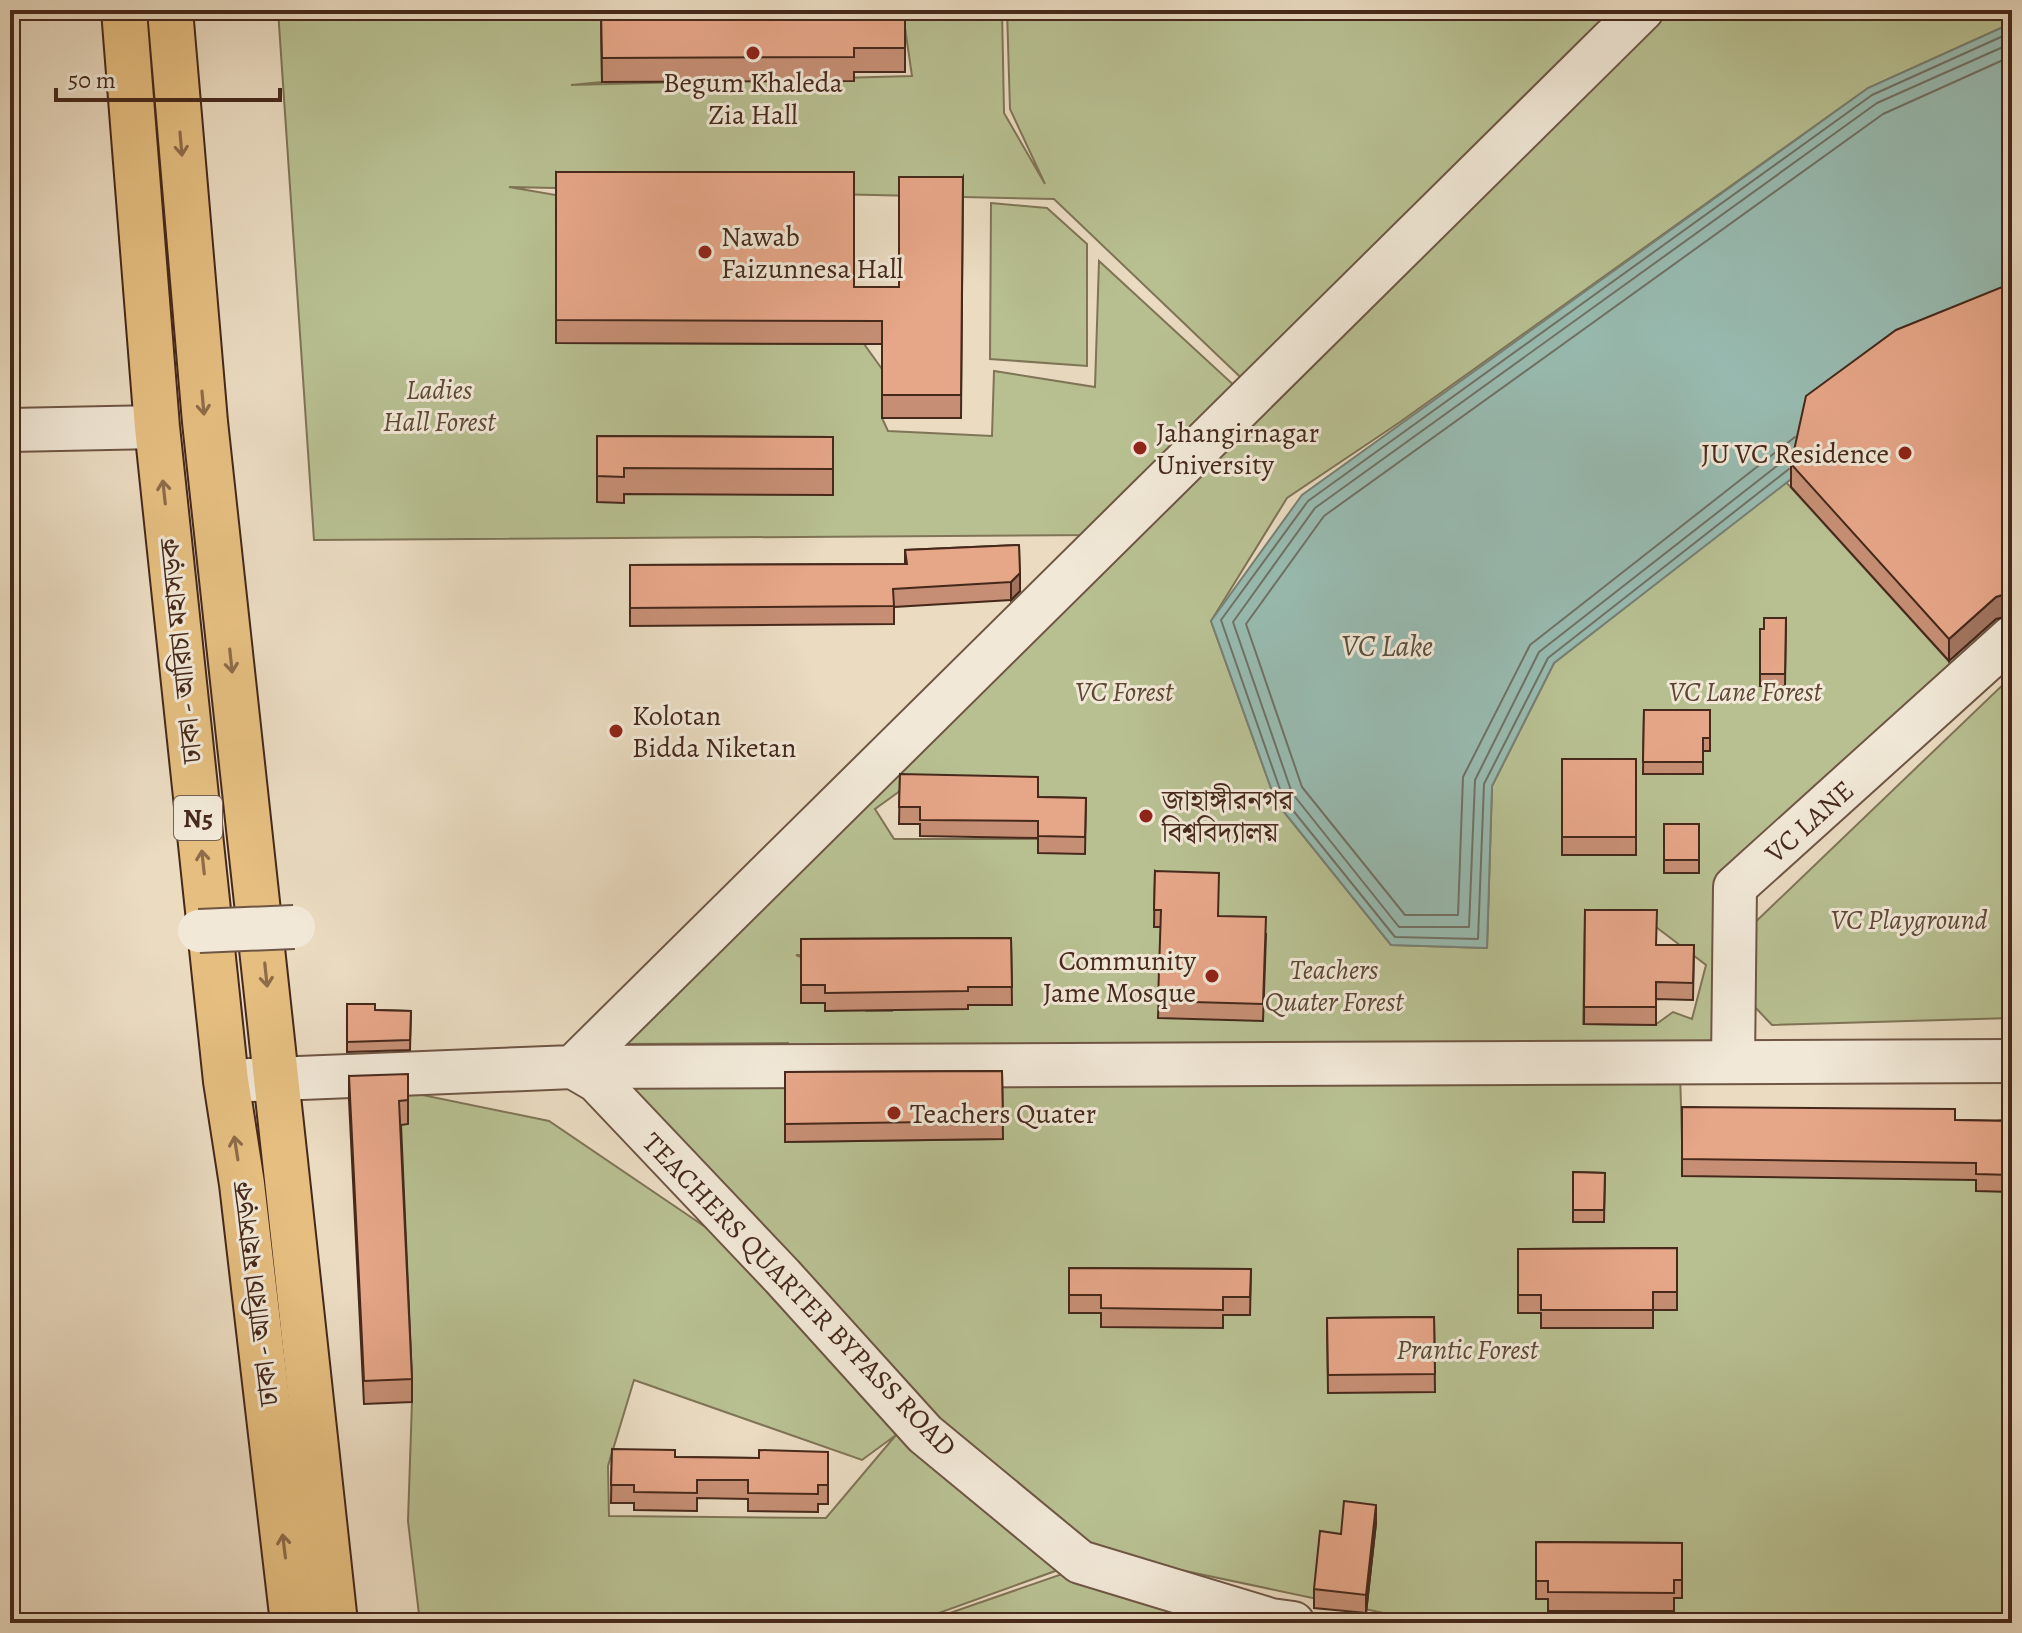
<svg xmlns="http://www.w3.org/2000/svg" width="2022" height="1633" font-family="Alegreya,'Noto Serif Bengali',serif">
<style>
.green{fill:#b8c092;stroke:#7f7456;stroke-width:2;fill-rule:evenodd}
.water{fill:#98bbb1;stroke:#778175;stroke-width:2}
.lines{fill:none;stroke-linecap:round;stroke-linejoin:round}
.shore{stroke:#6f7266;stroke-width:2}
.minor-casing{stroke:#6f5644;stroke-width:46}
.highway-casing{stroke:#46291b;stroke-width:48}
.minor{stroke:#f1e8d7;stroke-width:42}
.highway{stroke:#e5be80;stroke-width:44}
.minor-bridge-casing{stroke:#6f5644;stroke-width:46;stroke-linecap:butt}
.minor-bridge{stroke:#f1e8d7;stroke-width:42}
.wall{fill:#c68f75;stroke:#46291b;stroke-width:2}
.shaded-wall{fill:#a1745f;stroke:#46291b;stroke-width:2}
.building{fill:#e6a688;stroke:#46291b;stroke-width:2}
.oneway{stroke:#8e6c48}
.poi-dot{fill:#8f2418;stroke:#f1e8d7;stroke-width:3}
.labels{text-anchor:middle;stroke-width:6;stroke-linejoin:round;paint-order:stroke}
.shield{fill:#f1e8d7;stroke:#796253;stroke-width:2}
.shield-label{font-size:26px;font-weight:bold;fill:#46291b}
.poi-label{font-size:28px;fill:#46291b;stroke:#f1e8d7;text-anchor:start}
.park-label{font-size:28px;font-style:italic;fill:#5d4733;stroke:#f1e8d7}
.street-label{font-size:28px;fill:#46291b;stroke:#f1e8d7}
.water-label{font-size:30px;font-style:italic;fill:#5a4e40;stroke:#f1e8d7}
</style>
<rect width="100%" height="100%" fill="#eadbc1"/>
<filter id="stains"><feTurbulence type="fractalNoise" baseFrequency=".0025" numOctaves="4"/><feColorMatrix values="0 0 0 0 .2 0 0 0 0 .09 0 0 0 0 .02 0 0 0 .5 -.17"/></filter>
<radialGradient id="worn" r=".72"><stop offset=".6" stop-color="#630" stop-opacity="0"/><stop offset="1" stop-color="#630" stop-opacity=".3"/></radialGradient>
<g class="green">
<polygon points="278,10 648,10 601,26 602,82 571,85 912,76 904,21 848,10 1002,10 1004,113 1045,184 1010,109 1007,10 1642,10 1256,392 1054,199 509,187 556,195 556,343 864,344 882,369 882,418 888,431 992,436 994,371 1095,387 1099,261 1238,389 1095,535 314,540"/>
<path d="M1659,10H2012V23L1868,88L1400,422L1287,498L1211,621L1276,802L1391,945L1487,948L1492,786L1554,663L1786,482L1955,668L1735,887L1733,1050L789,1054L788,1043L625,1044ZM900,791L1038,793L1042,839H894L875,809ZM1656,927L1706,965L1692,1019L1673,1012L1655,1025L1583,1024L1585,928ZM1011,953V1005H986L968,994L893,992L892,1011H866L865,1006L826,1011L825,1003H801V957L796,955Z"/>
<polygon points="991,203 1047,208 1087,244 1087,366 990,359"/>
<polygon points="2012,676 2012,1018 1772,1025 1752,1004 1746,931"/>
<polygon points="785,1070 786,1142 1002,1139 1002,1085 1680,1072 1683,1176 1955,1126 2012,1119 2012,1623 1431,1623 1086,1550 932,1420 595,1073"/>
<path d="M398,1090L549,1121L726,1241L1072,1565L911,1623H420L408,1521L412,1402ZM634,1380L862,1460L896,1435L826,1518L609,1516L608,1466Z"/>
<polygon points="1068,1572 1254,1623 921,1623"/>
</g>
<polygon class="water" points="2012,23 2012,308 1554,663 1492,786 1487,948 1391,945 1276,802 1211,621 1302,495 1868,88"/>
<g class="lines">
<g class="shore">
<polyline points="1795,437 1530,645 1463,777 1458,915 1405,915 1302,787 1246,624 1324,516 1883,114 2012,56"/>
<polyline points="1791,455 1539,652 1475,780 1469,927 1399,927 1292,793 1233,622 1315,508 1877,103 2012,43"/>
<polyline points="1789,469 1548,658 1484,784 1478,939 1395,937 1283,798 1221,620 1308,501 1872,95 2012,32"/>
</g>
<defs>
<g id="minor">
<polyline points="10,430 157,427"/>
<polyline points="1733,1062 1735,887 2012,637"/>
<polyline points="573,1067 2012,1061"/>
<polyline points="573,1067 597,1081 782,1276 925,1434 1080,1562 1271,1620 1293,1623"/>
<polyline points="226,1081 573,1067 1642,10"/>
</g>
<g id="highway">
<polyline points="124,10 157,427 226,1081 242,1184 293,1623"/>
<polyline points="170,10 205,422 335,1623"/>
</g>
</defs>
<use href="#minor" class="minor-casing"/>
<use href="#highway" class="highway-casing"/>
<use href="#minor" class="minor"/>
<use href="#highway" class="highway"/>
<defs>
<polyline id="minor-bridge" points="199,931 294,927"/>
</defs>
<use href="#minor-bridge" class="minor-bridge-casing"/>
<use href="#minor-bridge" class="minor-bridge"/>
</g>
<g class="wall">
<polygon points="601,10 905,10 905,72 854,72 854,81 602,82"/>
<polygon points="556,172 854,287 899,287 963,177 961,418 882,418 882,344 556,343"/>
<polygon points="2012,283 2012,615 1996,619 1949,661 1791,487 1791,464"/>
<polygon points="597,436 833,437 833,495 624,494 624,503 597,502"/>
<polygon points="1019,545 1020,591 1011,600 894,607 894,624 630,626 630,565 905,564 905,550"/>
<polygon points="1786,618 1785,686 1760,686 1760,629 1764,629"/>
<polygon points="1644,710 1710,710 1710,751 1703,751 1703,774 1643,774"/>
<rect x="1562" y="759" width="74" height="96"/>
<polygon points="900,774 1038,797 1086,798 1085,854 1038,853 1038,838 920,836 920,824 899,824"/>
<rect x="1664" y="824" width="35" height="49"/>
<polygon points="1155,871 1218,916 1266,934 1263,1021 1158,1018 1161,927 1154,927"/>
<polygon points="1585,910 1656,945 1694,945 1693,1000 1656,999 1656,1025 1584,1024"/>
<polygon points="1011,938 1012,1005 968,1005 968,1009 825,1011 825,1003 801,1003 801,939"/>
<polygon points="347,1004 375,1010 411,1011 410,1050 347,1052"/>
<polygon points="1002,1071 1003,1139 785,1142 785,1072"/>
<polygon points="349,1076 408,1098 408,1124 401,1125 412,1379 412,1402 364,1404 349,1100"/>
<polygon points="1682,1107 1955,1120 2012,1121 2011,1192 1976,1191 1976,1180 1682,1176"/>
<polygon points="1573,1172 1605,1173 1604,1222 1573,1222"/>
<polygon points="1677,1248 1677,1310 1653,1310 1653,1328 1541,1328 1541,1313 1518,1313 1518,1249"/>
<polygon points="1069,1268 1251,1269 1250,1315 1223,1315 1223,1328 1101,1327 1101,1313 1069,1313"/>
<polygon points="1434,1317 1435,1392 1328,1393 1327,1318"/>
<polygon points="612,1449 675,1457 759,1458 828,1452 828,1504 818,1504 818,1512 748,1511 748,1499 697,1498 697,1511 634,1510 634,1503 611,1503"/>
<polygon points="1376,1523 1366,1613 1314,1608 1314,1589 1341,1534"/>
<polygon points="1536,1542 1682,1543 1682,1598 1674,1598 1674,1611 1548,1611 1548,1599 1536,1599"/>
</g>
<g class="shaded-wall">
<polygon points="1020,573 1020,591 1011,600 1011,582"/>
<polygon points="2012,592 2012,615 1996,619 1949,661 1949,639 1996,597"/>
<polygon points="1376,1505 1376,1523 1366,1613 1366,1595"/>
</g>
<g class="building">
<polygon points="601,10 905,10 905,48 854,48 854,57 602,58"/>
<polygon points="556,172 854,172 854,287 899,287 899,177 963,177 961,395 882,395 882,321 556,320"/>
<polygon points="2012,283 2012,592 1996,597 1949,639 1791,464 1806,396 1896,330"/>
<polygon points="597,436 833,437 833,469 624,468 624,477 597,476"/>
<polygon points="1019,545 1020,573 1011,582 893,589 894,606 630,608 630,565 907,564 905,550"/>
<polygon points="1764,618 1786,618 1785,674 1760,674 1760,629 1764,629"/>
<polygon points="1644,710 1710,710 1710,738 1703,738 1703,762 1643,762"/>
<rect x="1562" y="759" width="74" height="78"/>
<polygon points="900,774 1038,777 1038,797 1086,798 1085,837 1038,836 1038,821 920,820 920,807 899,807"/>
<rect x="1664" y="824" width="35" height="36"/>
<polygon points="1155,871 1219,873 1218,916 1266,917 1263,1004 1158,1001 1161,910 1154,910"/>
<polygon points="1585,910 1657,910 1656,945 1694,945 1693,983 1656,982 1656,1007 1584,1007"/>
<polygon points="1011,938 1012,987 968,987 968,991 825,993 825,985 801,985 801,939"/>
<polygon points="347,1004 375,1004 375,1010 411,1011 410,1040 347,1042"/>
<polygon points="1002,1071 1003,1121 785,1124 785,1072"/>
<polygon points="408,1074 408,1100 399,1101 412,1379 364,1381 349,1076"/>
<polygon points="1682,1107 1955,1109 1955,1120 2012,1121 2011,1175 1976,1174 1976,1163 1682,1159"/>
<polygon points="1573,1172 1605,1173 1604,1210 1573,1210"/>
<polygon points="1677,1248 1677,1292 1653,1292 1653,1310 1541,1310 1541,1295 1518,1295 1518,1249"/>
<polygon points="1069,1268 1251,1269 1250,1297 1223,1297 1223,1310 1101,1308 1101,1295 1069,1295"/>
<polygon points="1434,1317 1435,1374 1328,1375 1327,1318"/>
<polygon points="612,1449 675,1450 675,1457 759,1458 759,1450 828,1452 828,1485 818,1485 818,1494 748,1493 748,1480 697,1480 697,1493 634,1492 634,1485 611,1485"/>
<polygon points="1344,1501 1376,1505 1366,1595 1314,1589 1320,1531 1341,1534"/>
<polygon points="1536,1542 1682,1543 1682,1580 1674,1580 1674,1593 1548,1592 1548,1581 1536,1581"/>
</g>
<defs><path id="oneway-shaft" d="M-6 0H5M1.5-3L5.5 0L1.5 3" fill="none" stroke-width="1.6" stroke-linecap="round" stroke-linejoin="round" transform="scale(2)"/></defs>
<g class="oneway">
<use href="#oneway-shaft" transform="translate(181 144) rotate(85)"/>
<use href="#oneway-shaft" transform="translate(203 403) rotate(85)"/>
<use href="#oneway-shaft" transform="translate(164 492) rotate(-96)"/>
<use href="#oneway-shaft" transform="translate(231 661) rotate(84)"/>
<use href="#oneway-shaft" transform="translate(203 862) rotate(-96)"/>
<use href="#oneway-shaft" transform="translate(266 975) rotate(84)"/>
<use href="#oneway-shaft" transform="translate(236 1148) rotate(-99)"/>
<use href="#oneway-shaft" transform="translate(284 1546) rotate(-97)"/>
</g>
<g class="poi-dot">
<circle cx="753" cy="53" r="8"/>
<circle cx="705" cy="252" r="8"/>
<circle cx="1140" cy="448" r="8"/>
<circle cx="1905" cy="453" r="8"/>
<circle cx="616" cy="731" r="8"/>
<circle cx="1146" cy="816" r="8"/>
<circle cx="1212" cy="976" r="8"/>
<circle cx="894" cy="1113" r="8"/>
</g>
<g class="labels">
<rect class="shield" x="174" y="796" width="48" height="44" rx="6"/>
<g class="shield-label">
<text x="198" y="827">N5</text>
</g>
<g class="poi-label">
<text x="753" y="92" text-anchor="middle">Begum Khaleda<tspan x="753" dy="32">Zia Hall</tspan></text>
<text x="721" y="246">Nawab<tspan x="721" dy="32">Faizunnesa Hall</tspan></text>
<text x="1156" y="442">Jahangirnagar<tspan x="1156" dy="32">University</tspan></text>
<text x="1889" y="463" text-anchor="end">JU VC Residence</text>
<text x="632" y="725">Kolotan<tspan x="632" dy="32">Bidda Niketan</tspan></text>
<text x="1162" y="810">জাহাঙ্গীরনগর<tspan x="1162" dy="32">বিশ্ববিদ্যালয়</tspan></text>
<text x="1196" y="970" text-anchor="end">Community<tspan x="1196" dy="32">Jame Mosque</tspan></text>
<text x="910" y="1123">Teachers Quater</text>
</g>
<g class="park-label">
<text x="439" y="399">Ladies<tspan x="439" dy="32">Hall Forest</tspan></text>
<text x="1124" y="701">VC Forest</text>
<text x="1745" y="701">VC Lane Forest</text>
<text x="1909" y="929">VC Playground</text>
<text x="1334" y="979">Teachers<tspan x="1334" dy="32">Quater Forest</tspan></text>
<text x="1467" y="1359">Prantic Forest</text>
</g>
<g class="street-label">
<text transform="translate(180 651) rotate(-96)" y="10">ঢাকা - আরিচা মহাসড়ক</text>
<text transform="translate(1809 821) rotate(-42)" y="10">VC LANE</text>
<text transform="translate(255 1294) rotate(-97)" y="10">ঢাকা - আরিচা মহাসড়ক</text>
<text transform="translate(800 1294) rotate(46)" y="10">TEACHERS QUARTER BYPASS ROAD</text>
</g>
<g class="water-label">
<text x="1387" y="656">VC Lake</text>
</g>
</g>
<rect width="2022" height="1633" fill="none" stroke="#eadbc1" stroke-width="40"/>
<rect x="12" y="12" width="1998" height="1609" fill="none" stroke="#46291b" stroke-width="4"/>
<rect x="20" y="20" width="1982" height="1593" fill="none" stroke="#46291b" stroke-width="2"/>
<path d="M56 88v12h224v-12" fill="none" stroke="#46291b" stroke-width="4"/>
<text x="68" y="88" font-size="24" fill="#46291b" stroke="#f1e8d7" stroke-width="6" paint-order="stroke">50 m</text>
<rect width="100%" height="100%" filter="url(#stains)"/>
<rect width="100%" height="100%" fill="url(#worn)"/>
</svg>
